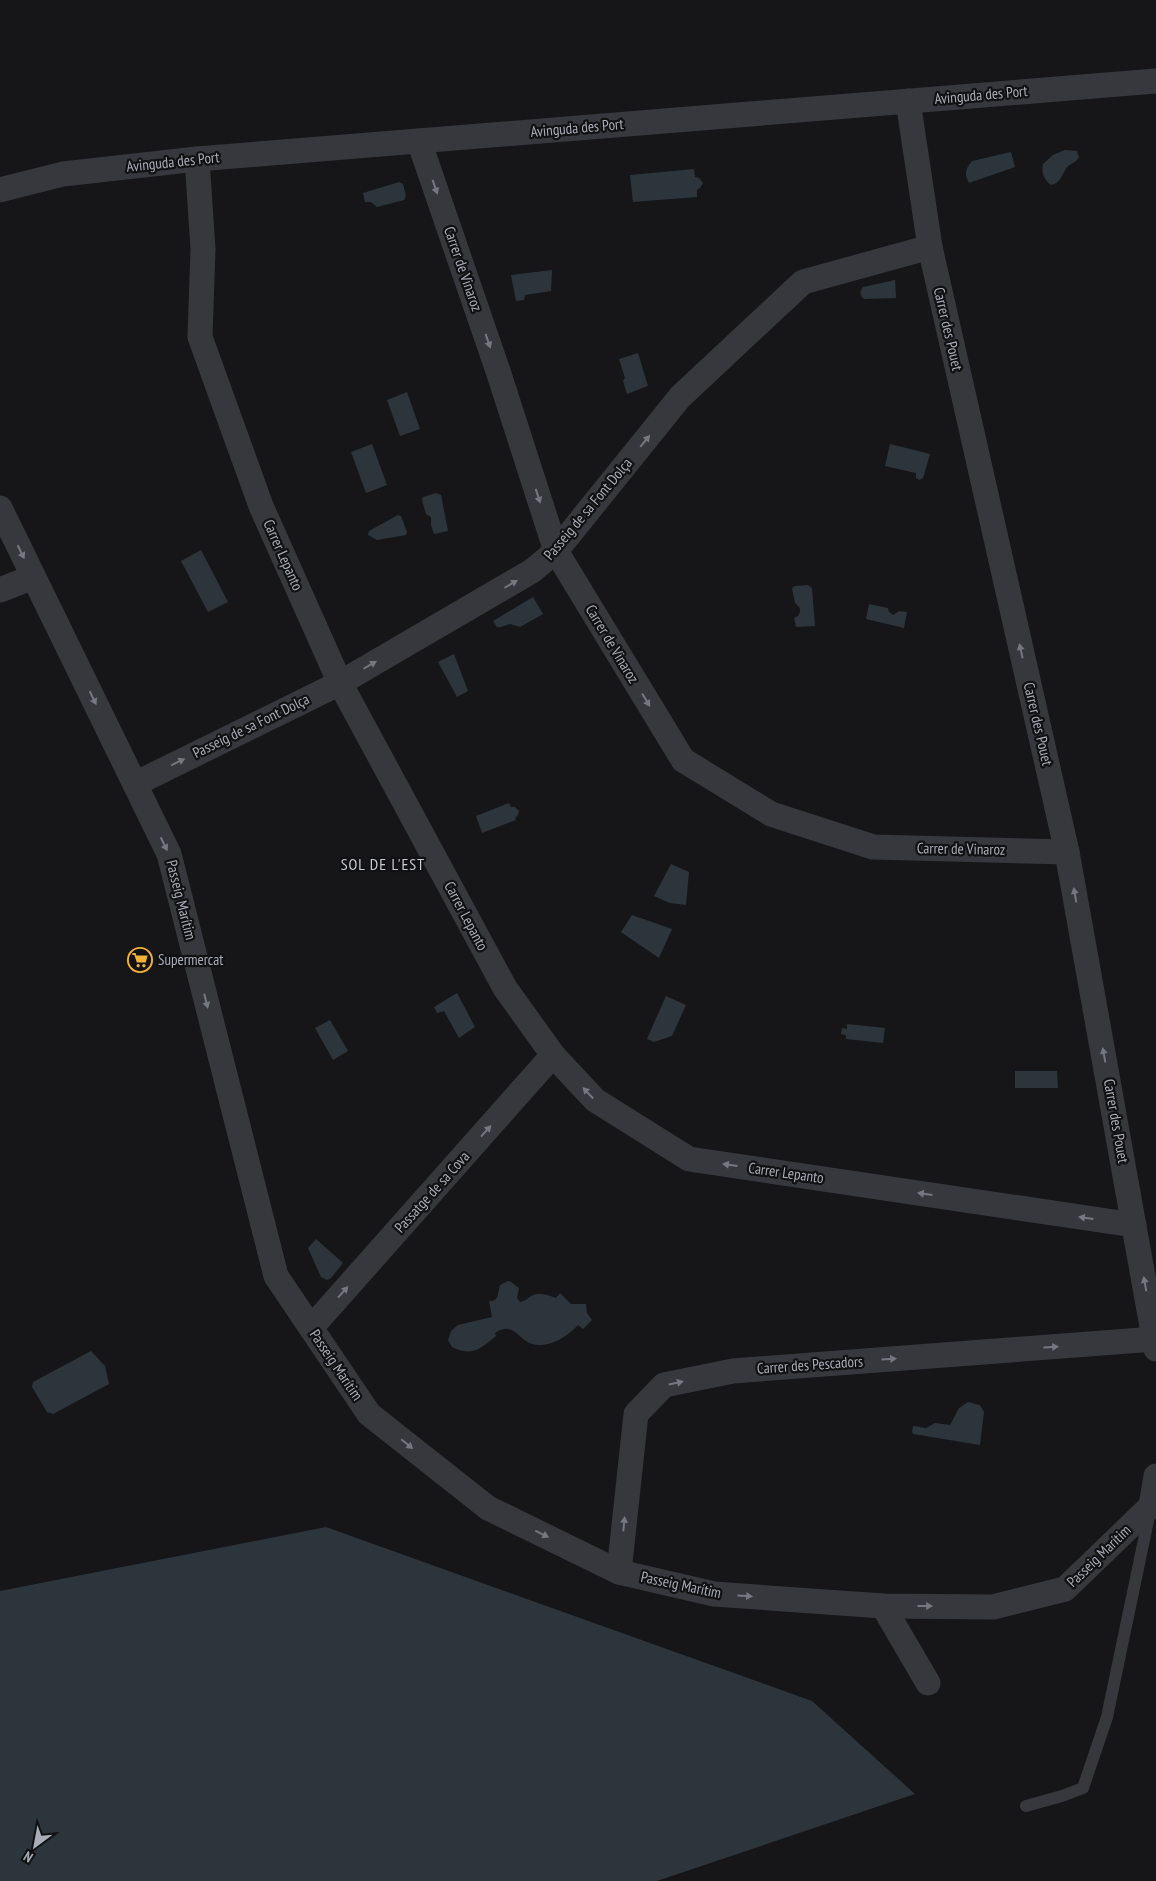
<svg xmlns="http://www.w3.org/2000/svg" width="1156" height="1881" font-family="'PT Sans Narrow',sans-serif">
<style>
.water{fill:#2c353c}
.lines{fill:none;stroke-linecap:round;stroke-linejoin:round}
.service{stroke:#37383d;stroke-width:12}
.minor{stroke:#37383d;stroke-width:25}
.oneway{fill:#757881}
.labels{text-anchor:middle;stroke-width:4.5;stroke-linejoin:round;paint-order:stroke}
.street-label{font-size:15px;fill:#a8adb8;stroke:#111113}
.poi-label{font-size:15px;fill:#a8adb8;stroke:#111113;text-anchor:start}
.neighbourhood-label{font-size:16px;letter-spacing:1px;fill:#c9ccd4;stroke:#111113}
</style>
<rect width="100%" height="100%" fill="#161618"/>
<g class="water">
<path d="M1065,150L1077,151L1079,157C1077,162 1071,163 1067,167C1062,174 1061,183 1051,185C1044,180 1041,172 1043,164L1053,155Z"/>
<path d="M1011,152L1015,167L969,183C964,175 965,169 972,161Z"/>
<polygon points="694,169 695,177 699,178 703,183 700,188 697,190 697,197 633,202 630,175"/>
<polygon points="399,182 403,184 406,196 404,200 377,207 371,202 365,202 363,193"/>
<polygon points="552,270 551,291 525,295 524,300 516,301 511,275"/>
<path d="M895,280L896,298L864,299C859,295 860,291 863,287Z"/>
<polygon points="638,353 648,386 627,394 623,381 625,378 619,359"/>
<polygon points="407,392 420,429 400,436 387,400"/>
<polygon points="372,444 387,485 366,493 351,452"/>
<polygon points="890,444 930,454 923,478 919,480 916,478 916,473 885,466"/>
<polygon points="436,493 441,495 448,531 434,534 431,525 431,517 426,514 422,500 423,497"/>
<polygon points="398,515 401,516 407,532 406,535 377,540 368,535 369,531"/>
<polygon points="201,550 228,602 208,612 181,561"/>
<path d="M808,585L812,588L815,626L796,627L794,618L798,616C802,610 800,607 795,603L792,588L795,586Z"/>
<polygon points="533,597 543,614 520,627 510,624 501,627 497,627 493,621"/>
<polygon points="869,604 888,608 889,612 893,615 899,611 907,612 904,628 866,619"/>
<polygon points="454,654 468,691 457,697 438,662"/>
<polygon points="509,803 511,807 515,807 519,811 518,815 515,818 516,820 482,833 476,816"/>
<polygon points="671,864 689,872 686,905 670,903 654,896"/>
<polygon points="632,915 672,929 659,958 621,932"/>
<polygon points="457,993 475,1027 459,1038 444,1011 437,1013 434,1007"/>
<polygon points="666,996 686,1005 672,1036 654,1042 647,1039"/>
<polygon points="330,1020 348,1051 333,1060 315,1028"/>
<polygon points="847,1024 885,1028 883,1043 846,1039 846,1035 841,1034 842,1028 847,1029"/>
<polygon points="1015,1071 1057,1071 1058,1088 1015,1088"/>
<polygon points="316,1239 343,1263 331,1278 327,1280 321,1277 308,1248"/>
<path d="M508,1281L511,1282L519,1288L517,1298L520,1302C525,1301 527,1299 531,1296C539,1291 548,1295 556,1298L560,1293L571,1304H586L587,1313L592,1320L583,1329L578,1325C568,1336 549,1349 532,1344C518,1340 513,1320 495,1333L496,1336C480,1349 473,1357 452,1347L448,1340L451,1331L458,1325L492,1317L489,1301H493L497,1298L500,1285Z"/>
<polygon points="91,1351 105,1366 109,1384 53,1414 47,1412 32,1387 33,1382"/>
<polygon points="968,1402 980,1405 984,1412 980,1445 913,1434 912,1432 913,1426 926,1428 935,1423 950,1425 959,1408"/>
<polygon points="326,1527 812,1701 915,1794 657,1881 0,1881 0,1591"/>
</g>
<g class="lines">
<polyline class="service" points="1026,1806 1062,1796 1083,1788 1107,1717 1150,1511"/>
<g class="minor">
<polyline points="908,101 930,247 1067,852 1156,1349"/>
<polyline points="419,141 499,374 556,551 683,760 771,814 873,847 1067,852"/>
<polyline points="197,159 203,249 200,337 261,506 340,683 505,988 553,1055 595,1100 689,1159 1134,1225"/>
<polyline points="0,190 63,174 197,159 1156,81"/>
<polyline points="0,508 169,854 276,1276 369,1414 488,1508 619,1572 714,1594 883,1606 993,1607 1065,1589 1151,1506 1156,1476"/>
<polyline points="0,590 33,577"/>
<polyline points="135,784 340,683 532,571 556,551 680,397 803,282 930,247"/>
<polyline points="311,1328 553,1055"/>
<polyline points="619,1572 636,1414 664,1385 733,1371 1155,1339"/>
<polyline points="883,1606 928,1683"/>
</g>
</g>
<defs><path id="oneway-solid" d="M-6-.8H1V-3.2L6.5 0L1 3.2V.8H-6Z" transform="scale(1.25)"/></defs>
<g class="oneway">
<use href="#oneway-solid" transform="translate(435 187) rotate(71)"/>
<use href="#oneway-solid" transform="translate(488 341) rotate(71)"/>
<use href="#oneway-solid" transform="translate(645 441) rotate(-51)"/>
<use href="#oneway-solid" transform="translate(538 496) rotate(72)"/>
<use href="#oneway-solid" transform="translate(21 552) rotate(64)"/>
<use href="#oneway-solid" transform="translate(511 584) rotate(-30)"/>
<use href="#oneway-solid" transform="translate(1021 651) rotate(-103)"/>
<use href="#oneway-solid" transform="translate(370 665) rotate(-30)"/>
<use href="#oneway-solid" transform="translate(93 698) rotate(64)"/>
<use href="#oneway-solid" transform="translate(646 700) rotate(59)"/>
<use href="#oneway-solid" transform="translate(178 762) rotate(-26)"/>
<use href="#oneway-solid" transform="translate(164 844) rotate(64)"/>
<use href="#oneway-solid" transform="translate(1075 895) rotate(-100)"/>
<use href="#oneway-solid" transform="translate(206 1001) rotate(76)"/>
<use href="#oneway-solid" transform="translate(1104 1055) rotate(-100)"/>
<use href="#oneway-solid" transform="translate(588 1093) rotate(-133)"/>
<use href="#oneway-solid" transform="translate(486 1131) rotate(-48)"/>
<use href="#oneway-solid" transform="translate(730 1165) rotate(-172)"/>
<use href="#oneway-solid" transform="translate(925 1194) rotate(-172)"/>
<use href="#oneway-solid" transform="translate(1086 1218) rotate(-172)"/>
<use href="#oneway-solid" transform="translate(1145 1284) rotate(-100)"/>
<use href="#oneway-solid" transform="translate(343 1292) rotate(-48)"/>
<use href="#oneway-solid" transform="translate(1051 1347) rotate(-4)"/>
<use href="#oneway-solid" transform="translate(889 1359) rotate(-4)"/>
<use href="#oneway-solid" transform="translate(676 1383) rotate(-12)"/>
<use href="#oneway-solid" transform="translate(407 1444) rotate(39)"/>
<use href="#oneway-solid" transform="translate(624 1524) rotate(-84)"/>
<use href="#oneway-solid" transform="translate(542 1534) rotate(26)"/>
<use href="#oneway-solid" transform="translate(745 1596) rotate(4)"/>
<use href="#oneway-solid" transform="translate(925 1606)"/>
</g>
<defs>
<symbol id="supermarket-ring" viewBox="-11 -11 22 22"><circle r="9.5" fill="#111113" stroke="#f2b134" stroke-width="1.5"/><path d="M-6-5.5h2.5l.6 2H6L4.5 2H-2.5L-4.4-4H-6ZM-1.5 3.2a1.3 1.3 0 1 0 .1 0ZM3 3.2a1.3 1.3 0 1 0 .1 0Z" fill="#f2b134"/></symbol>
</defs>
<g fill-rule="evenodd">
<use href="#supermarket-ring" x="126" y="946" width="28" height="28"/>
</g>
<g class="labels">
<g class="street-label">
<text transform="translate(981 95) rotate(-5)" y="5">Avinguda des Port</text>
<text transform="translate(577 128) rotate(-5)" y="5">Avinguda des Port</text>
<text transform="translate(173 162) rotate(-6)" y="5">Avinguda des Port</text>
<text transform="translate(463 269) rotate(71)" y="5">Carrer de Vinaroz</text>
<text transform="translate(948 329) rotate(77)" y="5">Carrer des Pouet</text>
<text transform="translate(588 509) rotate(-50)" y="5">Passeig de sa Font Dolça</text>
<text transform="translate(283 555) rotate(66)" y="5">Carrer Lepanto</text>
<text transform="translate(612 644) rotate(59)" y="5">Carrer de Vinaroz</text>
<text transform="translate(1038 724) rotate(77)" y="5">Carrer des Pouet</text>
<text transform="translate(251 726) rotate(-26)" y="5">Passeig de sa Font Dolça</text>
<text transform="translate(961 849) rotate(1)" y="5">Carrer de Vinaroz</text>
<text transform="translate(181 900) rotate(76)" y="5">Passeig Marítim</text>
<text transform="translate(466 916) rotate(62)" y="5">Carrer Lepanto</text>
<text transform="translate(1116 1121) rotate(80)" y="5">Carrer des Pouet</text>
<text transform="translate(786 1173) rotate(8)" y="5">Carrer Lepanto</text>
<text transform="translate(432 1192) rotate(-48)" y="5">Passatge de sa Cova</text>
<text transform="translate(336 1365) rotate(56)" y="5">Passeig Marítim</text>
<text transform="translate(810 1365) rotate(-4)" y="5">Carrer des Pescadors</text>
<text transform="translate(1099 1556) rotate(-44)" y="5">Passeig Marítim</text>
<text transform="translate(681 1585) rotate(12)" y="5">Passeig Marítim</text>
</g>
<g class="poi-label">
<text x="158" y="965">Supermercat</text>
</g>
<g class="neighbourhood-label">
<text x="383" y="870">SOL DE L'EST</text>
</g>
</g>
<g transform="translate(35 1846) rotate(212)" stroke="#111113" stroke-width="4" paint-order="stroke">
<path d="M0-4L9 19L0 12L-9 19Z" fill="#a8adb8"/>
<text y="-8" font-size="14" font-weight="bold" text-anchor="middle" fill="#a8adb8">N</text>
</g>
</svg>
